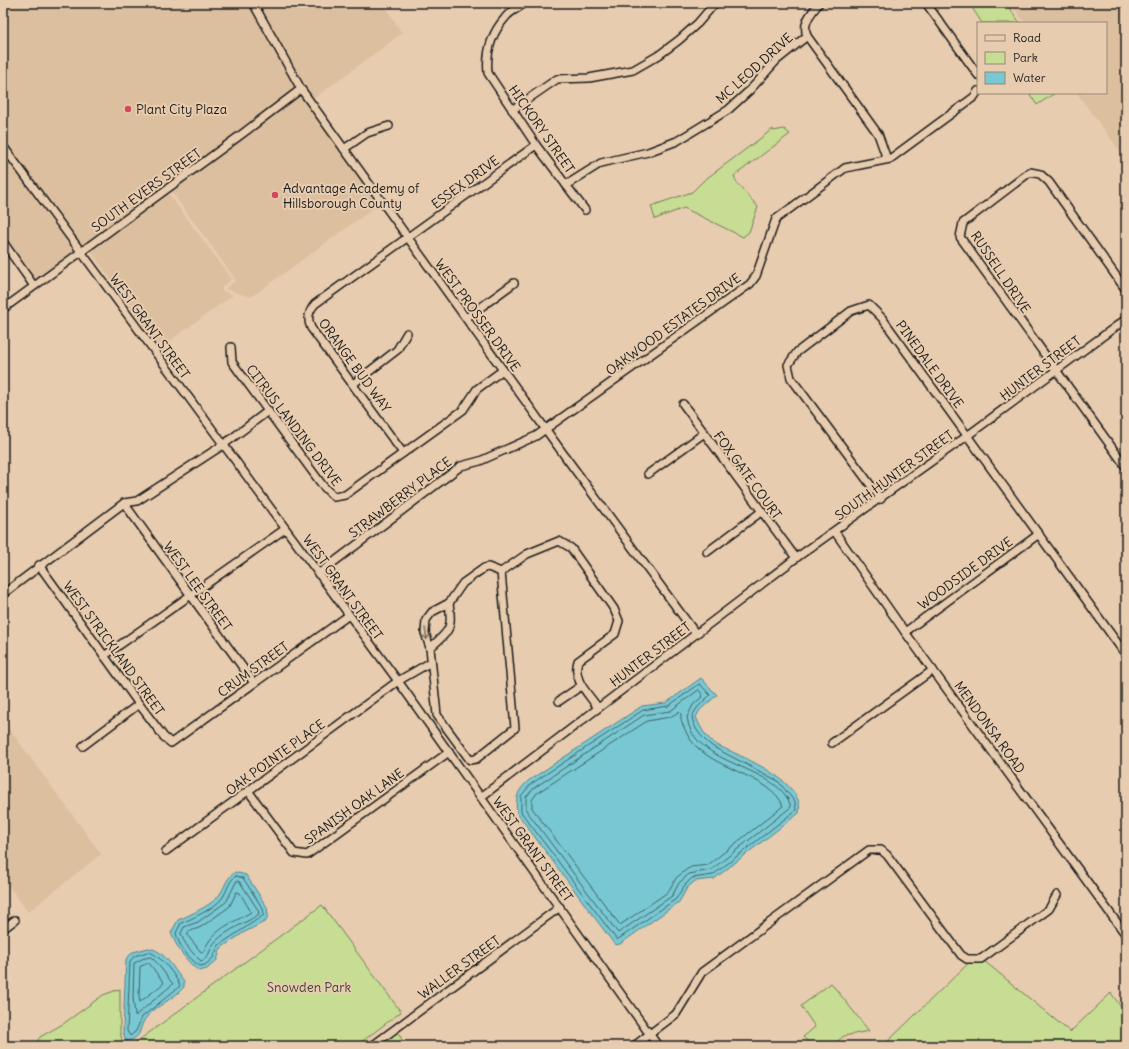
<svg xmlns="http://www.w3.org/2000/svg" width="1129" height="1049" font-family="Delius,sans-serif">
<style>
.built{fill:#dbbf9e}
.green{fill:#c6dd93;stroke:#717c58}
.water{fill:#78c8d3;stroke:#53838a}
.lines{fill:none;stroke-linecap:round;stroke-linejoin:round}
.shore{stroke:#416165;stroke-width:1}
.minor-casing{stroke:#1c1c1c;stroke-width:10}
.minor{stroke:#e8ccaf;stroke-width:7}
.oneway{stroke:#827466}
.poi-dot{fill:#d1495b;stroke:#e8ccaf;stroke-width:1.5}
.labels{text-anchor:middle;stroke-width:4;stroke-linejoin:round;paint-order:stroke}
.street-label{font-size:13px;fill:#1c1c1c;stroke:#e8ccaf}
.poi-label{font-size:13px;fill:#1c1c1c;stroke:#e8ccaf;text-anchor:start}
.park-label{font-size:13px;fill:#3e4334;stroke:#e8ccaf}
</style>
<rect width="100%" height="100%" fill="#e8ccaf"/>
<filter id="ink" filterUnits="userSpaceOnUse"><feTurbulence type="fractalNoise" baseFrequency=".025" numOctaves="2"/><feDisplacementMap in="SourceGraphic" scale="8" xChannelSelector="R" yChannelSelector="G"/><feConvolveMatrix kernelMatrix="1 2 1 2 8 2 1 2 1" color-interpolation-filters="sRGB"/></filter>
<g filter="url(#ink)">
<g class="built">
<polygon points="4,3 249,3 296,88 240,131 82,247 3,139"/>
<polygon points="258,3 383,3 402,33 313,99"/>
<polygon points="1010,3 1126,3 1126,159 1077,93 1106,93 1106,23 1025,23"/>
<polygon points="301,89 382,202 251,297 225,289 236,280 169,188"/>
<polygon points="3,153 75,252 36,280 3,234"/>
<polygon points="168,193 232,279 222,287 222,291 233,295 160,348 90,250"/>
<polygon points="3,720 101,854 28,912 3,878"/>
</g>
<g class="green">
<polygon points="969,3 1006,3 1020,23 982,23"/>
<polygon points="1029,93 1055,93 1037,105"/>
<polygon points="773,129 773,131 784,129 790,134 734,176 737,183 758,207 749,232 743,237 684,208 655,219 651,206 692,192 703,181"/>
<polygon points="322,905 401,1012 356,1046 131,1046"/>
<polygon points="977,955 1070,1032 1111,993 1126,1014 1126,1046 883,1046"/>
<polygon points="831,983 869,1031 844,1036 832,1046 813,1046 803,1037 815,1027 801,1006"/>
<polygon points="120,989 120,1033 123,1043 128,1044 126,1046 34,1046 40,1037 63,1024 103,995"/>
<polygon points="398,1032 405,1046 378,1046"/>
</g>
<g class="water">
<path d="M701,678L717,695L700,710L696,717C701,729 706,738 717,745C740,756 806,781 799,813L714,879L695,881L687,888L679,902L620,944L615,945L517,813C515,799 517,791 528,781L642,706L666,703Z"/>
<path d="M235,872L246,875L267,907L268,916L266,921L243,933L221,948L217,960L207,969L199,971C186,961 177,948 171,933L178,920C188,916 214,904 220,894C226,885 225,880 235,872Z"/>
<path d="M148,948C164,949 175,971 184,982V987C174,999 155,1006 145,1019C138,1030 143,1038 126,1041L123,1032L126,959L133,952Z"/>
</g>
<g class="lines">
<g class="shore">
<path d="M700,684L710,695L697,708L692,716C693,729 705,742 715,748L778,781L795,802L796,810L713,875L692,878L684,886L676,899L617,940L521,812V796L531,784L643,710L668,706Z"/>
<path d="M699,690L703,696L693,705L687,717C692,767 781,765 791,807L711,870L689,874L679,883L672,896L618,933L526,810V797L534,788L644,715L670,711Z"/>
<path d="M679,712L681,714C680,721 684,727 687,734C705,770 772,774 783,806L708,865L691,867L686,870L676,878L668,892L620,925L532,808V800L537,793L647,721L670,717Z"/>
<path d="M236,876L243,878L263,909L264,915L219,945L213,958L205,965L200,966C189,959 178,945 176,933L181,923C192,919 217,907 223,897C228,889 228,882 236,876Z"/>
<path d="M237,881L240,882L258,910L259,914C245,924 228,929 216,941C209,947 211,958 201,961C193,954 183,943 181,933L184,927L198,922L226,902Z"/>
<path d="M237,892L240,893L251,912C232,924 213,928 204,951L201,952L188,936V932L201,927L229,907Z"/>
<path d="M148,952C158,952 177,977 180,986L142,1017L136,1031L130,1036L127,1031L130,961L135,956Z"/>
<polygon points="151,957 157,963 173,984 135,1016 133,997 134,963 142,959"/>
<polygon points="149,963 164,983 140,1002 139,996 140,967"/>
</g>
<defs>
<g id="minor">
<polyline points="253,3 301,89 567,459 696,634"/>
<path d="M525,3C518,8 509,12 505,18C491,34 486,53 488,73L536,145L585,210"/>
<path d="M819,3C811,14 802,22 807,36L878,134L887,159"/>
<polyline points="926,3 978,75"/>
<polyline points="512,110 557,79 589,78 633,70 659,55 679,40 698,23 715,3"/>
<polyline points="3,146 398,681 658,1046"/>
<polyline points="344,149 367,133 389,126"/>
<polyline points="566,185 601,163 648,152 677,141 728,110 750,90 777,60 807,36"/>
<polyline points="3,242 34,286"/>
<polyline points="1126,290 1049,182 1040,174 1030,172 963,223 960,237 1126,467"/>
<polyline points="3,309 242,134 301,89"/>
<polyline points="466,318 514,283"/>
<polyline points="231,347 232,362 323,486 334,497 345,495 463,410 477,389 503,370"/>
<polyline points="353,384 397,350 407,333"/>
<polyline points="683,404 796,558"/>
<path d="M403,453L311,328C307,319 308,312 315,304L536,145"/>
<polyline points="648,474 703,434"/>
<polyline points="881,499 791,378 788,365 797,352 851,311 869,305 882,318 1126,655"/>
<polyline points="124,503 254,683"/>
<polyline points="835,532 905,632 1126,935"/>
<polyline points="707,552 761,512"/>
<polyline points="39,565 139,704 164,737 171,743 349,615"/>
<path d="M501,572L515,728L476,759L470,760L437,715L430,648L425,633L426,620L432,612L449,603L463,583L484,568L488,567L501,572L527,554L559,541L571,548L614,609L619,621L615,634L578,661C572,680 588,693 598,708"/>
<polyline points="318,574 461,466 480,461 536,436 750,284 756,276 776,219 845,168 890,159 898,153 974,97 978,91"/>
<polyline points="3,594 124,503 137,501 223,445 268,411"/>
<polyline points="905,632 1039,534"/>
<path d="M430,648C449,631 453,630 449,603"/>
<polyline points="104,656 285,529"/>
<polyline points="559,701 581,686"/>
<polyline points="832,743 933,670"/>
<polyline points="83,746 139,704"/>
<polyline points="249,792 294,853 307,855 449,752"/>
<polyline points="481,797 796,558 967,436 1126,319"/>
<polyline points="166,851 398,681 431,662"/>
<polyline points="3,929 15,920"/>
<polyline points="372,1046 560,907"/>
<polyline points="634,1046 676,1014 702,972 869,850 881,850 887,855 961,955 967,959 981,959 1049,909 1057,895"/>
</g>
</defs>
<use href="#minor" class="minor-casing"/>
<use href="#minor" class="minor"/>
</g>
<defs><path id="oneway-shaft" d="M-6 0H5M1.5-3L5.5 0L1.5 3" fill="none" stroke-width="1.6" stroke-linecap="round" stroke-linejoin="round"/></defs>
<use class="oneway" href="#oneway-shaft" transform="translate(426 634) rotate(81)"/>
</g>
<g class="poi-dot">
<circle cx="128" cy="109" r="4"/>
<circle cx="275" cy="195" r="4"/>
</g>
<g class="labels">
<g class="street-label">
<text transform="translate(754 68) rotate(-42)" y="5">MC LEOD DRIVE</text>
<text transform="translate(542 129) rotate(55)" y="5">HICKORY STREET</text>
<text transform="translate(465 182) rotate(-36)" y="5">ESSEX DRIVE</text>
<text transform="translate(146 190) rotate(-36)" y="5">SOUTH EVERS STREET</text>
<text transform="translate(1001 272) rotate(56)" y="5">RUSSELL DRIVE</text>
<text transform="translate(478 315) rotate(54)" y="5">WEST PROSSER DRIVE</text>
<text transform="translate(673 324) rotate(-36)" y="5">OAKWOOD ESTATES DRIVE</text>
<text transform="translate(150 326) rotate(54)" y="5">WEST GRANT STREET</text>
<text transform="translate(930 364) rotate(54)" y="5">PINEDALE DRIVE</text>
<text transform="translate(355 365) rotate(54)" y="5">ORANGE BUD WAY</text>
<text transform="translate(1040 368) rotate(-37)" y="5">HUNTER STREET</text>
<text transform="translate(294 425) rotate(53)" y="5">CITRUS LANDING DRIVE</text>
<text transform="translate(748 475) rotate(54)" y="5">FOX GATE COURT</text>
<text transform="translate(894 475) rotate(-36)" y="5">SOUTH HUNTER STREET</text>
<text transform="translate(400 497) rotate(-37)" y="5">STRAWBERRY PLACE</text>
<text transform="translate(965 573) rotate(-36)" y="5">WOODSIDE DRIVE</text>
<text transform="translate(198 586) rotate(54)" y="5">WEST LEE STREET</text>
<text transform="translate(343 587) rotate(54)" y="5">WEST GRANT STREET</text>
<text transform="translate(114 648) rotate(54)" y="5">WEST STRICKLAND STREET</text>
<text transform="translate(650 654) rotate(-37)" y="5">HUNTER STREET</text>
<text transform="translate(253 669) rotate(-36)" y="5">CRUM STREET</text>
<text transform="translate(990 727) rotate(54)" y="5">MENDONSA ROAD</text>
<text transform="translate(275 757) rotate(-36)" y="5">OAK POINTE PLACE</text>
<text transform="translate(354 806) rotate(-36)" y="5">SPANISH OAK LANE</text>
<text transform="translate(533 849) rotate(54)" y="5">WEST GRANT STREET</text>
<text transform="translate(459 967) rotate(-36)" y="5">WALLER STREET</text>
</g>
<g class="poi-label">
<text x="136" y="114">Plant City Plaza</text>
<text x="283" y="193">Advantage Academy of<tspan x="283" dy="15">Hillsborough County</tspan></text>
</g>
<g class="park-label">
<text x="309" y="992">Snowden Park</text>
</g>
</g>
<rect width="1129" height="1049" fill="none" stroke="#e8ccaf" stroke-width="16"/>
<rect x="8" y="8" width="1113" height="1033" fill="none" stroke="#1c1c1c" stroke-width="1.5" filter="url(#ink)"/>
<rect x="977" y="22" width="130" height="72" fill="#e8ccaf" stroke="#968674"/>
<rect x="985" y="35" width="20" height="6" fill="#e8ccaf" stroke="#968674"/>
<text x="1013" y="42" font-size="12" fill="#1c1c1c">Road</text>
<rect x="985" y="52" width="20" height="12" fill="#c6dd93" stroke="#968674"/>
<text x="1013" y="62" font-size="12" fill="#1c1c1c">Park</text>
<rect x="985" y="72" width="20" height="12" fill="#78c8d3" stroke="#968674"/>
<text x="1013" y="82" font-size="12" fill="#1c1c1c">Water</text>
</svg>
